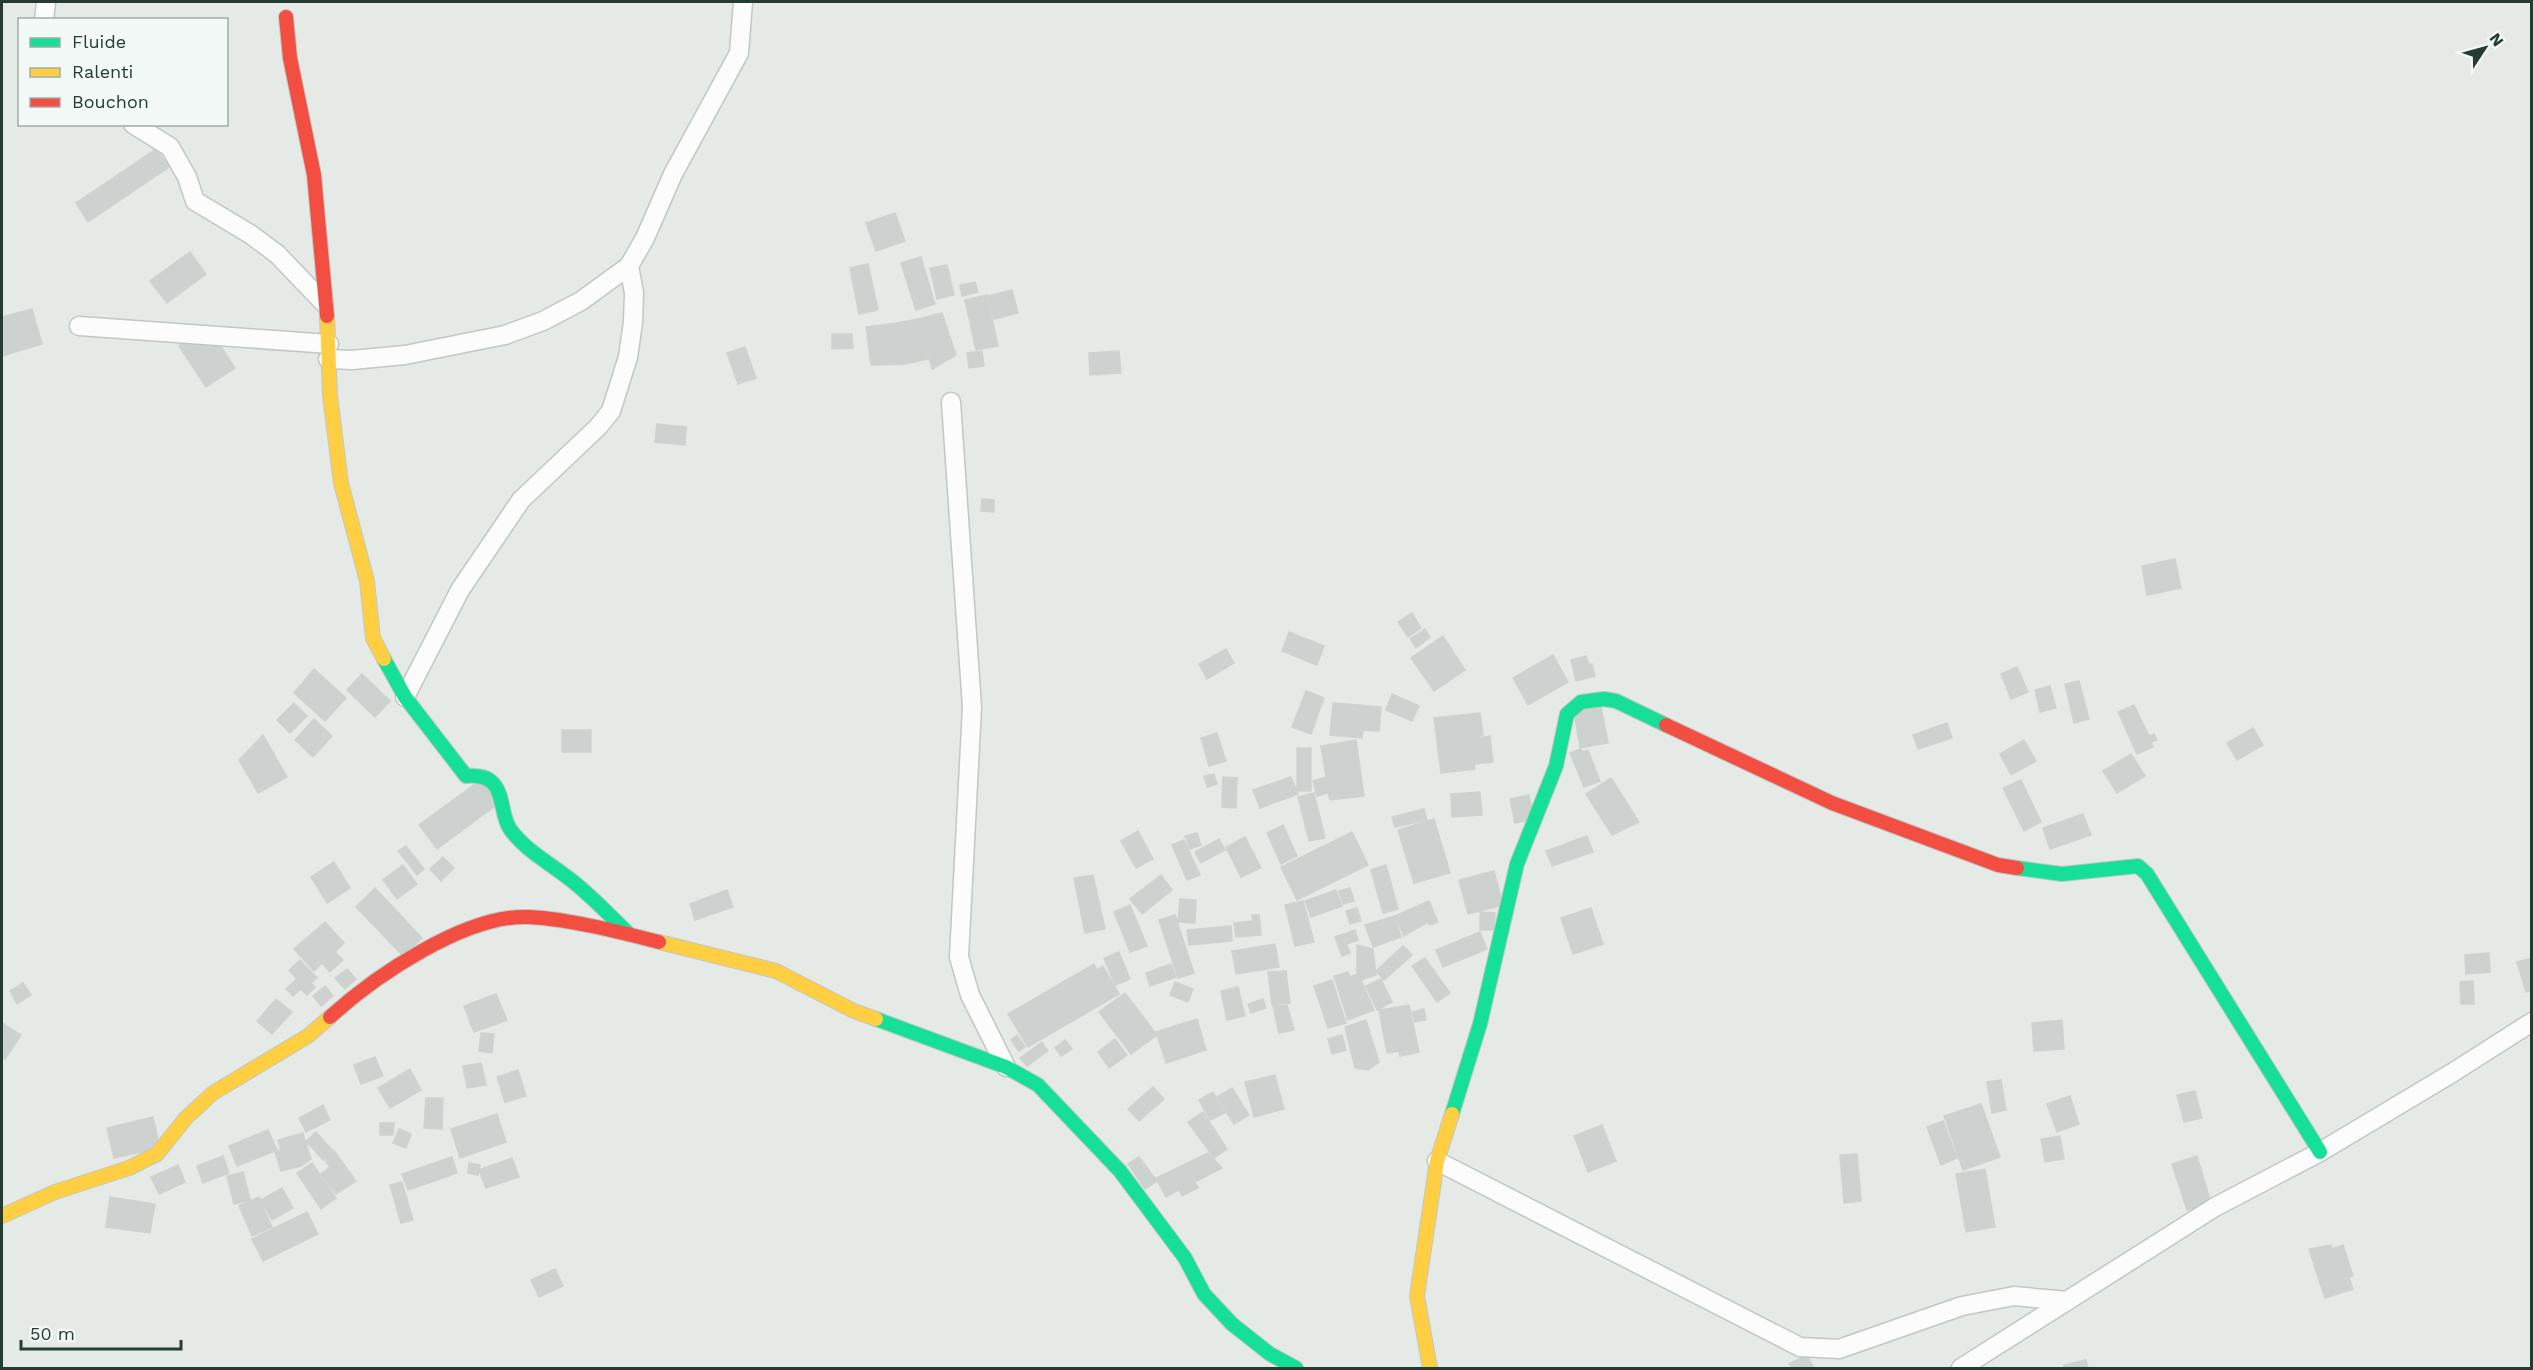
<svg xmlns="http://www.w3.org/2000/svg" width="2533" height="1370" font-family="'Work Sans',sans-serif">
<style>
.building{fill:#cdd1cf;stroke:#ced3d0;stroke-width:1.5}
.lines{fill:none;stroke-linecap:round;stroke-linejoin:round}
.street-casing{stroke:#c2c7c4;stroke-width:21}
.fast-casing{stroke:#c1c7c4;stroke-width:16}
.slow-casing{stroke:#c1c7c4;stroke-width:16}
.jam-casing{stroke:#c1c7c4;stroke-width:16}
.street{stroke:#fbfcfb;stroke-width:18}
.fast{stroke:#16e098;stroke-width:14}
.slow{stroke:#ffcf43;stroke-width:14}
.jam{stroke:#f24e42;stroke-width:14}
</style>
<rect width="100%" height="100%" fill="#e5eae7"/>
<g class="building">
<polygon points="156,149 169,167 88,222 76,203"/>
<polygon points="895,213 905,241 876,251 866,223"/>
<polygon points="190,252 206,274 167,303 150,281"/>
<polygon points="921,257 935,304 916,310 901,263"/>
<polygon points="868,264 878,310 859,314 850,268"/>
<polygon points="947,265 954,295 937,299 930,268"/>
<polygon points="975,282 978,292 962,296 960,285"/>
<polygon points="1012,290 1018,313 994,319 988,296"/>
<polygon points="987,295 998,346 976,350 965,300"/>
<polygon points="32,309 42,344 2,356 2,317"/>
<polygon points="942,313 956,355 932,369 918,319"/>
<polygon points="918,319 928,359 904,364 896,323"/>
<polygon points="896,323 904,364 871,365 866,327"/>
<polygon points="208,327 235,368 206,387 179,346"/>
<polygon points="832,334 852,334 853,348 832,349"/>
<polygon points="745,347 756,378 738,384 727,353"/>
<polygon points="982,351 984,366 969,368 967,353"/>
<polygon points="1119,351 1121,373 1090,375 1089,353"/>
<polygon points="657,424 686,427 685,445 655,442"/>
<polygon points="982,499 994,500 994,512 981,511"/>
<polygon points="2175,559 2181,588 2147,595 2142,566"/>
<polygon points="1412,613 1421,628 1408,637 1398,622"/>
<polygon points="1425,629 1430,637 1416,648 1410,639"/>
<polygon points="1289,632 1324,646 1317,665 1282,651"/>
<polygon points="1443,636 1465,670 1434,691 1411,658"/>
<polygon points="1226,649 1234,663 1207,679 1199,664"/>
<polygon points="1553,655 1568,682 1528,705 1513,678"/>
<polygon points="1586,656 1589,665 1592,664 1595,676 1576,681 1571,660"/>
<polygon points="2017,667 2028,692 2011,699 2001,674"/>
<polygon points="314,669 346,698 325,721 294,693"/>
<polygon points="362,674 390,701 375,717 347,690"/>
<polygon points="2079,681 2089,719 2074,723 2065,684"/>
<polygon points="2050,686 2056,708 2040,712 2035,690"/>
<polygon points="1306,691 1324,698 1311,734 1292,727"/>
<polygon points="1392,694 1419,706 1412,721 1386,710"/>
<polygon points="294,703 307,716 290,733 277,720"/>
<polygon points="1333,703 1381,707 1379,731 1363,730 1362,738 1330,735"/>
<polygon points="2134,705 2149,736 2154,734 2157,740 2151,742 2153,747 2137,754 2118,712"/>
<polygon points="1601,707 1608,743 1580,748 1574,712"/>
<polygon points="1480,713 1483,735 1471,739 1490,736 1493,762 1474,764 1475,769 1441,773 1434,718"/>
<polygon points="314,719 332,736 313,757 295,740"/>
<polygon points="1947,723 1952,738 1918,749 1913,735"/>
<polygon points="2253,728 2263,745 2237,760 2227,743"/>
<rect x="562" y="730" width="29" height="22"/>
<polygon points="1217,733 1226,761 1209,766 1201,738"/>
<polygon points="263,735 287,777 258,793 239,760"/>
<polygon points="1356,740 1364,796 1330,800 1328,793 1317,796 1313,781 1326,777 1321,746"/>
<polygon points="2024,740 2036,761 2011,775 2000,754"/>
<rect x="1297" y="748" width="14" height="43"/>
<polygon points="1581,749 1583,752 1588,750 1600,781 1584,787 1570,753"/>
<polygon points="2131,754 2145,776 2117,793 2103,771"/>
<polygon points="490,773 507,797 437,849 419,825"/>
<polygon points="1214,774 1217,784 1207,787 1204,776"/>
<polygon points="1223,777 1237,778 1236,808 1222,807"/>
<polygon points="1291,777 1298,794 1260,808 1253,790"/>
<polygon points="1611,778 1639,822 1612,835 1586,794"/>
<polygon points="2021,780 2041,822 2024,831 2003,788"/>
<polygon points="1480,792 1482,815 1452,817 1451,794"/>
<polygon points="1314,793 1325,838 1309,841 1298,797"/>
<polygon points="1529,795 1534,819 1515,823 1510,799"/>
<polygon points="1424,809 1427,820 1395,827 1392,817"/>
<polygon points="2083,814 2091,835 2050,849 2043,828"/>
<polygon points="1434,819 1450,873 1414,883 1398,830"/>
<polygon points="1283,825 1297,856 1281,864 1267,833"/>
<polygon points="1138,831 1153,859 1136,868 1121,841"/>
<polygon points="1352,832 1368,865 1297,900 1281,867"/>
<polygon points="1197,833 1201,845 1190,849 1185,836"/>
<polygon points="1587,836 1593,852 1552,866 1546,851"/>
<polygon points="1245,837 1261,868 1241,877 1226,847"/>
<polygon points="1219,839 1225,850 1201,863 1195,852"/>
<polygon points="1184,840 1200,875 1187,880 1172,845"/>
<polygon points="406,846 424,869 417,875 398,851"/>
<polygon points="443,857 454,868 441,881 430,869"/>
<polygon points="334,862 350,888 327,903 311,877"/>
<polygon points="403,865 417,884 397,899 383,880"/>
<polygon points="1386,865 1398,909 1383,913 1371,870"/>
<polygon points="1494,871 1503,905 1468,914 1459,880"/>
<polygon points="1093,875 1105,929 1085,933 1074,878"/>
<polygon points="1161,875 1172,890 1142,914 1130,899"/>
<polygon points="375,888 422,938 403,956 356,907"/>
<polygon points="1350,888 1354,901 1343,904 1339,891"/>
<polygon points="727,890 733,907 695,920 690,904"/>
<polygon points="1336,890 1342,906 1311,917 1305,901"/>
<polygon points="1180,899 1196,900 1195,923 1178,922"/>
<polygon points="1303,901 1314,942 1295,946 1285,905"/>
<polygon points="1429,901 1438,922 1430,925 1428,922 1404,936 1395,916"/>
<polygon points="1130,905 1147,946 1130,952 1114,912"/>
<polygon points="1357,908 1361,921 1350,924 1346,911"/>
<polygon points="1591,908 1603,944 1573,954 1561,918"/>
<polygon points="1480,912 1495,913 1494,930 1480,930"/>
<polygon points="1175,915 1194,973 1178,978 1159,920"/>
<polygon points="1252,915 1259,915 1261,935 1236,937 1234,923 1253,921"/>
<polygon points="1395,916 1401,937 1373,947 1365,925"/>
<polygon points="325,922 344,943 335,952 343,960 330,972 322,963 314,971 294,949"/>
<polygon points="1231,926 1232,941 1189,945 1187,930"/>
<polygon points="1355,930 1358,940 1347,944 1350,953 1342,956 1335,937"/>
<polygon points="1480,932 1487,949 1443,967 1436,950"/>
<polygon points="1275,944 1279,967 1236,974 1232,951"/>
<polygon points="1357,945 1373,949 1376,975 1361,980 1374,1010 1348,1020 1334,976 1348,972 1350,977 1357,974"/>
<polygon points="1403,946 1412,955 1384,980 1376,971"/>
<polygon points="1119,952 1130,979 1115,985 1104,958"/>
<polygon points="2489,953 2490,972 2466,974 2465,955"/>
<polygon points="1425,958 1450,993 1437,1002 1412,966"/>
<polygon points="2532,958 2532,991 2526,992 2517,962"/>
<polygon points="300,960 317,978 311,983 315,987 307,995 301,989 293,996 286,989 297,979 289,970"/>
<polygon points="1094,964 1097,970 1103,966 1119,994 1028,1047 1008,1014"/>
<polygon points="1171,964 1176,977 1150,986 1146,973"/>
<polygon points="347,969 356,979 345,989 335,978"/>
<polygon points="1286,971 1290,1003 1272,1005 1268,972"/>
<polygon points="1381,979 1392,1002 1377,1010 1366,986"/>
<polygon points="1332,980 1346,1023 1328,1028 1314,986"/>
<polygon points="2473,981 2474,1004 2461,1004 2460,982"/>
<polygon points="1175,982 1193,989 1188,1002 1170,995"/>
<polygon points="23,983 31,995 17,1004 10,991"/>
<polygon points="325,986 333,996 321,1006 313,996"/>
<polygon points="1238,987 1245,1016 1227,1020 1221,991"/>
<polygon points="1125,993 1157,1035 1131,1054 1099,1012"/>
<polygon points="496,994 507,1020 474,1032 464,1006"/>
<polygon points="276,999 292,1012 272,1034 257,1021"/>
<polygon points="1263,999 1266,1008 1251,1013 1248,1004"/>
<polygon points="1287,1005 1294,1030 1279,1033 1273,1006"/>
<polygon points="1409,1005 1419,1052 1400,1056 1399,1051 1387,1053 1379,1010"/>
<polygon points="1424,1009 1426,1020 1415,1022 1412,1012"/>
<polygon points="1197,1019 1206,1050 1166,1063 1156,1032"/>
<polygon points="1366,1020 1379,1062 1368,1070 1355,1068 1345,1027"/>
<polygon points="2062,1020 2064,1049 2034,1051 2032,1023"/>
<polygon points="2,1023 21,1035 5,1059 2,1057"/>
<polygon points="481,1033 494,1034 492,1053 479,1051"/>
<polygon points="1017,1035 1025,1047 1019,1051 1011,1040"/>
<polygon points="1342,1035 1346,1050 1332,1054 1328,1039"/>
<polygon points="1115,1039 1127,1055 1109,1068 1098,1052"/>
<polygon points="1065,1040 1072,1049 1061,1056 1055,1048"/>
<polygon points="1042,1042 1048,1051 1027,1066 1020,1058"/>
<polygon points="375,1057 383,1076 361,1084 354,1065"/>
<polygon points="481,1063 486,1085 467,1088 463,1066"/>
<polygon points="410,1069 421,1090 390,1108 378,1088"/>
<polygon points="518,1070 526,1096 505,1102 497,1077"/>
<polygon points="1275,1075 1284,1109 1254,1117 1245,1082"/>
<polygon points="2001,1080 2006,1110 1992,1113 1987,1082"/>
<polygon points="1153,1087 1164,1099 1139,1121 1128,1109"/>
<polygon points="1232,1088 1249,1115 1234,1124 1217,1097"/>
<polygon points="2195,1091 2202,1118 2184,1122 2177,1095"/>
<polygon points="1213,1092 1225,1113 1210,1120 1199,1100"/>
<polygon points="2070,1096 2079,1124 2057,1132 2047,1104"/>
<polygon points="426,1098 443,1098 442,1129 424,1128"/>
<polygon points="1981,1104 2000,1157 1963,1170 1944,1116"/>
<polygon points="323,1105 330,1120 306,1132 299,1118"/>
<polygon points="1203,1112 1227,1149 1214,1158 1188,1122"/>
<polygon points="497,1114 506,1142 460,1158 451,1129"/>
<polygon points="153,1117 160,1148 114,1158 107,1128"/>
<polygon points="1943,1121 1957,1158 1941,1165 1927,1127"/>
<polygon points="380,1123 394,1123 393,1135 380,1135"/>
<polygon points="1602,1125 1616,1161 1588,1172 1574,1136"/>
<polygon points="399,1129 411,1134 406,1148 393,1143"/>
<polygon points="268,1130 277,1150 237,1166 229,1146"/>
<polygon points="316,1132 333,1151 323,1160 306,1141"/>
<polygon points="303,1133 311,1159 301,1166 281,1171 275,1152 281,1150 278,1140"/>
<polygon points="2060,1136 2064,1159 2045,1162 2041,1139"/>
<polygon points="334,1151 356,1181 336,1194 321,1174 330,1167 325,1160"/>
<polygon points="1208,1153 1222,1168 1195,1182 1198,1188 1182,1196 1179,1190 1166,1197 1156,1178"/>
<polygon points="1857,1154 1861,1201 1844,1203 1840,1155"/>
<polygon points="223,1156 229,1173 203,1183 197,1166"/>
<polygon points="2197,1156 2211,1203 2187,1210 2172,1164"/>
<polygon points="452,1157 457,1173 408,1190 402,1174"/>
<polygon points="1139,1157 1157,1181 1145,1189 1128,1164"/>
<polygon points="512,1158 519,1177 486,1188 479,1170"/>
<polygon points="312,1163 336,1198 321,1209 297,1173"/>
<polygon points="469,1163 480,1165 478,1175 468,1173"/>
<polygon points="178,1165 185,1182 159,1194 151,1177"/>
<polygon points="1985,1169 1995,1227 1966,1232 1956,1174"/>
<polygon points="243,1172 250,1200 234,1204 227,1176"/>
<polygon points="402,1182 413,1220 401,1223 390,1185"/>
<polygon points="282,1188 293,1208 272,1220 261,1200"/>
<polygon points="110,1197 155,1204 150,1233 106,1227"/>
<polygon points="259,1197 272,1227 252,1236 239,1206"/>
<polygon points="307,1212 318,1234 263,1261 252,1239"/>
<polygon points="2331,1245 2332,1249 2343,1245 2353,1276 2321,1286 2309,1249"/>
<polygon points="555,1269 563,1286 539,1297 531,1280"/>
<polygon points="2349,1277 2353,1289 2325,1298 2321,1286"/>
<polygon points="1807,1355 1814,1368 1792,1368 1789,1364"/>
<polygon points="2086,1360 2088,1368 2064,1368 2064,1365"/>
</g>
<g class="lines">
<defs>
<g id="street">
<polyline points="44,20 46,2"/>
<polyline points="133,124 170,147 187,177 195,201 250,234 277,254 324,303"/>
<polyline points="79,326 329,344"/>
<polyline points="328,359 352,360 405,355 505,335 543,321 581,301 629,266 645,238 673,174 739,53 743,2"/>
<polyline points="951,402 972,707 959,957 970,995 1006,1067"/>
<polyline points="405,697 460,590 521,500 598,427 611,411 628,357 633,322 634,293 629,266"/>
<polyline points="1437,1161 1800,1347 1839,1349 1962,1306 2014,1296 2067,1301"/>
<polyline points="1961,1368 2215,1207 2320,1152 2452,1073 2532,1022"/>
</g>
<g id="fast">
<path d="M384,659L405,697L466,776C509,772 497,810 510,829C525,850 548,862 567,877C589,893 609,915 629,934"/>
<polyline points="2017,868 2062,874 2138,866 2147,874 2320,1152"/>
<polyline points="876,1019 1006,1067 1038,1085 1120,1171 1185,1258 1204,1294 1232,1324 1270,1354 1296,1368"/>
<polyline points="1452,1114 1480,1024 1517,864 1556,766 1567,714 1581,702 1604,699 1616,701 1666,725"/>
</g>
<g id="slow">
<polyline points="327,316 330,396 341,483 367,581 373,638 384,659"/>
<polyline points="659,942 776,971 854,1011 876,1019"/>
<polyline points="2,1216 55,1192 129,1168 157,1154 186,1118 213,1093 308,1036 330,1017"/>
<polyline points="1430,1368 1417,1296 1437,1161 1452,1114"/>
</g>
<g id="jam">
<polyline points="286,17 290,58 314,175 327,316"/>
<polyline points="1666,725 1832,803 1998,865 2017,868"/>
<path d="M330,1017C375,976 466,914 529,917C569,919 620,932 659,942"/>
</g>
</defs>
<use href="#street" class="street-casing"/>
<use href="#fast" class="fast-casing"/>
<use href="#slow" class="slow-casing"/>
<use href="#jam" class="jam-casing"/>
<use href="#street" class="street"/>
<use href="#fast" class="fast"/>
<use href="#slow" class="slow"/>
<use href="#jam" class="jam"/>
</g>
<rect width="2533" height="1370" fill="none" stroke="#243c34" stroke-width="6"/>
<rect x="18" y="18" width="210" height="108" fill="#f3f9f6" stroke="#a0ada8" stroke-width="1.5"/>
<rect x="30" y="38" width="30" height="9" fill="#16e098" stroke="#a0ada8" stroke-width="1.5"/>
<text x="72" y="48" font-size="18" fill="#243c34">Fluide</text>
<rect x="30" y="68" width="30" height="9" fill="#ffcf43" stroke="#a0ada8" stroke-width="1.5"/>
<text x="72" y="78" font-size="18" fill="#243c34">Ralenti</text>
<rect x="30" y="98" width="30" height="9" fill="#f24e42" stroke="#a0ada8" stroke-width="1.5"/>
<text x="72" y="108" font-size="18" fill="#243c34">Bouchon</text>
<g transform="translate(2485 48) rotate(54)" stroke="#f3f9f6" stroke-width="4.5" paint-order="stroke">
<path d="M0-4.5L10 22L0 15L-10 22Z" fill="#243c34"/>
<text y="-9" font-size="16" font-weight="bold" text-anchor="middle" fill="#243c34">N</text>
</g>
<path d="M21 1340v9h160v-9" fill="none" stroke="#243c34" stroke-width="3"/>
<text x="30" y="1340" font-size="18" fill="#243c34" stroke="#f3f9f6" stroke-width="4.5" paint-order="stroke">50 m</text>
</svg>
